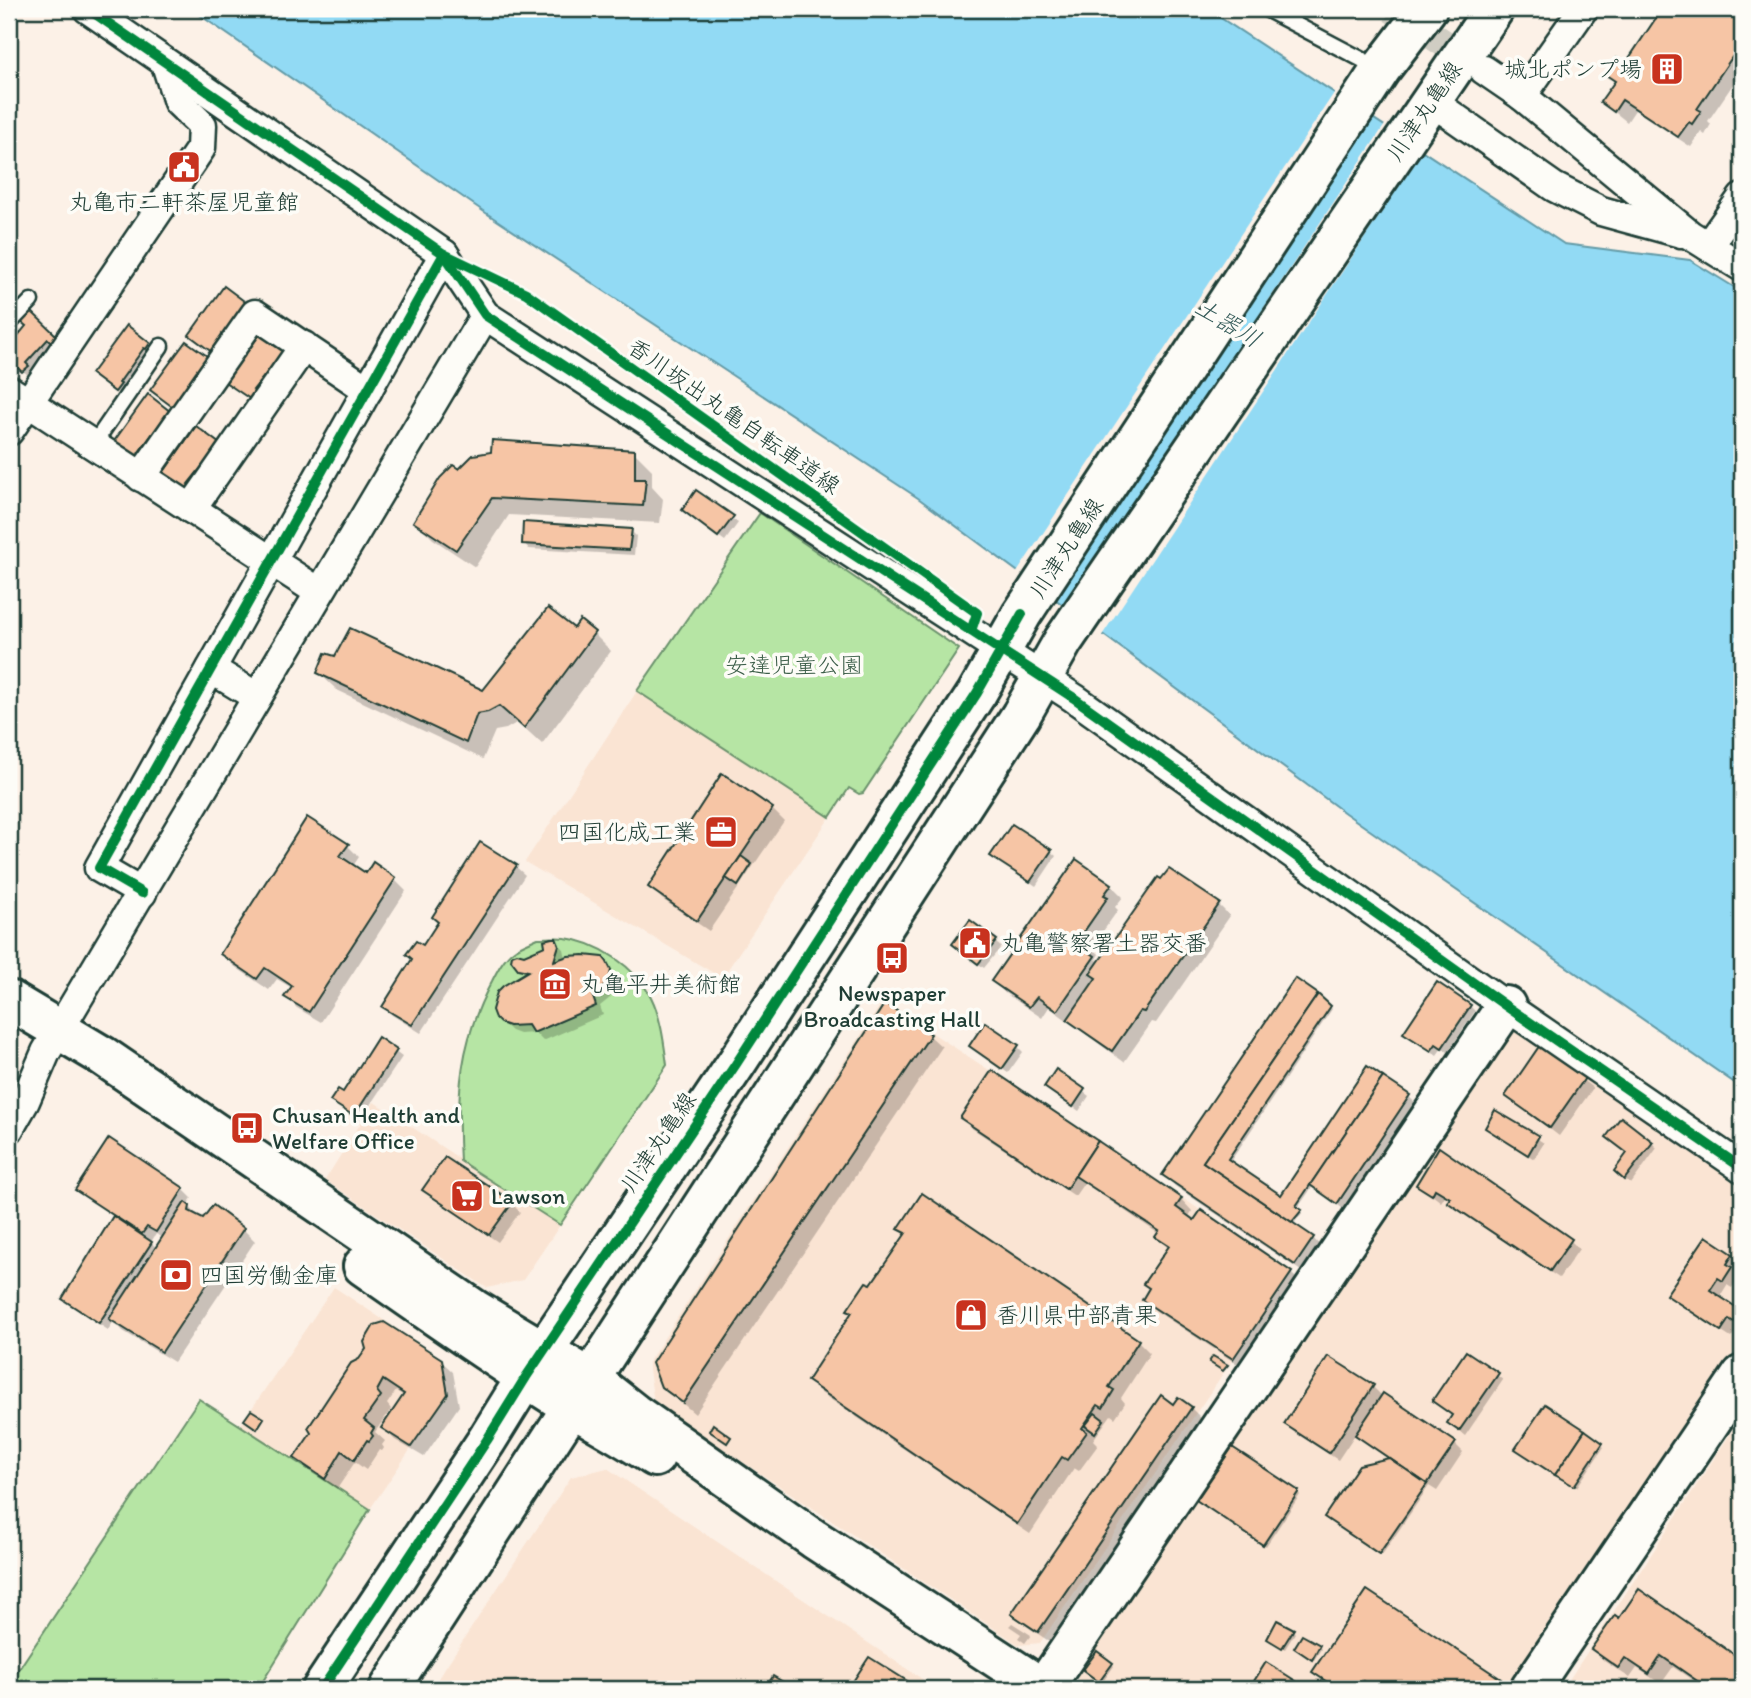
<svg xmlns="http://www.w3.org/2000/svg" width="1751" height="1698" font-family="Itim,'Klee One',sans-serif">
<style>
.built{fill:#fae4d3}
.green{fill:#b6e5a4;stroke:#6a916c;stroke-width:2}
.water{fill:#92daf4;stroke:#649ba7;stroke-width:2}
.pier{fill:#fcf1e7}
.shadow{fill:#0003;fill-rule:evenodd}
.building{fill:#f6c5a5;stroke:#1f3d34;stroke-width:2}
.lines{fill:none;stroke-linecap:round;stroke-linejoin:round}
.street-tunnel{stroke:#d0cdc3;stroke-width:28;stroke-dasharray:28 14;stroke-linecap:butt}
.lane-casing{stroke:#1f3d34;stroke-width:19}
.street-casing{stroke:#1f3d34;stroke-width:33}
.secondary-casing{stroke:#1f3d34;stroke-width:44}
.lane{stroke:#fdfcf7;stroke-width:14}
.street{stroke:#fdfcf7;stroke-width:28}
.secondary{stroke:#fdfcf7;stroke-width:38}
.cycleway-casing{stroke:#fdfcf7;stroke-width:15}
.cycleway{stroke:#00873e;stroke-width:10}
.labels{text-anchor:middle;stroke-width:7;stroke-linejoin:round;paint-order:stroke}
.poi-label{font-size:23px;fill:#1f3d34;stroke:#fdfcf7;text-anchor:start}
.street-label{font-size:23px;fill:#1f3d34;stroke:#fdfcf7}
.park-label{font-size:23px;fill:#3d5f4a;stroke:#fdfcf7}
.water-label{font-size:24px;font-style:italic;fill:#365c5a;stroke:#fdfcf7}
</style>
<rect width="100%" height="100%" fill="#fcf1e7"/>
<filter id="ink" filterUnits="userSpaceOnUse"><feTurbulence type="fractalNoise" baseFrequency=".0143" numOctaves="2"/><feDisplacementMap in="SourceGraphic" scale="14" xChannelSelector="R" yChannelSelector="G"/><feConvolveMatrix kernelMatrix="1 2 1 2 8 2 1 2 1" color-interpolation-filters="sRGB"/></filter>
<g filter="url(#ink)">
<g class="built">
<polygon points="637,691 830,817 722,978 525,862"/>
<polygon points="883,1001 1098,1141 1292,1272 1040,1643 1019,1645 654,1403 648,1363"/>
<polygon points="1522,1027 1742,1178 1742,1340 1510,1689 1084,1689 1080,1687 1076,1671 1511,1030"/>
<polygon points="374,1102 560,1225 523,1280 487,1288 325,1180"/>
<polygon points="334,1287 442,1359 448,1394 370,1509 240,1426"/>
<polygon points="1742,1416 1742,1689 1563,1689"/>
<polygon points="607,1468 937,1689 431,1689 571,1477"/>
</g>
<g class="green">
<polygon points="760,513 959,649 863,793 859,794 849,788 830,817 637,691"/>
<path d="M538,938C547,938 556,937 565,938C599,942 635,967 651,997C661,1017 664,1043 667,1065L560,1225L460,1161C456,1095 460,1040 492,981C497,971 504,957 514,950C521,945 530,942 538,938Z"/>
<polygon points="199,1399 370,1509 258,1689 25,1689 11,1681"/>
</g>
<polygon class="water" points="191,9 1207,9 1564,244 1690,260 1742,292 1742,1088 1345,813 918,498 483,211"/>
<g class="pier">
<polygon points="1336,90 1371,113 1050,599 1016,574"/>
<polygon points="1386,123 1424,148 1101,637 1064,610"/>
</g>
<g class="shadow">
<polygon points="1665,9 1742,9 1742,71 1708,121 1711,124 1705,135 1701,132 1691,147 1635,110 1627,122 1602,102 1616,82 1608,74 1626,67"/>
<polygon points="225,289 250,314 219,357 191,335"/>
<polygon points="30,313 61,343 55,343 30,370 33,372 29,376 9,358 9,343 12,345 28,326"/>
<polygon points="149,344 155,349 121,396 99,379"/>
<polygon points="284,351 256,403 233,387"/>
<polygon points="170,413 144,458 120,449"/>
<polygon points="219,445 195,492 168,481"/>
<polygon points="634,452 652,470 652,487 663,499 660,523 509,515 475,567 433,539 415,521 459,471"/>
<polygon points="696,492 738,523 725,541 689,515"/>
<polygon points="631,531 636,536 634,555 529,549 524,543"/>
<polygon points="574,630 594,634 611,651 542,744 518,722 506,729 495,731 483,759 337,690 319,673 335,658 484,693"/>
<polygon points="772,809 784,821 709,931 662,899 651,887"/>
<polygon points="347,845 359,857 353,866 367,875 394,879 406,891 321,1022 297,1008 286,997 292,988 277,979 269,990 234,966 222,954"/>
<polygon points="480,845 516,867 525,875 421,1033 392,1015 384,1006 440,923"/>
<polygon points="1050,851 1056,856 1036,886 992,856"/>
<polygon points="1111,885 1123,897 1115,907 1118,910 1092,947 1099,954 1096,959 1100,963 1219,905 1230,916 1156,1023 1152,1022 1124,1062 1049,1007 1042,1018 1005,993 993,981"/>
<polygon points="555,940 564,949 566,958 602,959 618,980 610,998 600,1006 603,1015 543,1041 535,1033 519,1034 511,1031 496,1017 525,974 519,968 524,957 547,947"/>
<polygon points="995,942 1001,947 984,968 960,950"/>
<polygon points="1317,995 1332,1009 1230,1162 1281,1198 1367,1068 1409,1097 1418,1105 1346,1211 1313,1186 1297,1209 1302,1213 1293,1225 1313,1238 1324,1250 1307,1275 1175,1186 1164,1174"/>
<polygon points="885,1006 930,1036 942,1047 695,1414 662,1386"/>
<polygon points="1470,1006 1475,1011 1448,1052 1442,1048 1437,1055 1405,1033"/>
<polygon points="379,1040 402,1057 360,1120 332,1100 343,1095"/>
<polygon points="1017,1046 1023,1052 1008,1073 976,1051"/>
<polygon points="1540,1048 1593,1088 1559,1136 1507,1096"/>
<polygon points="1057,1072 1089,1096 1079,1111 1052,1092"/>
<polygon points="1496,1112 1544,1143 1534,1159 1487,1127"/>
<polygon points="962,1118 1097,1142 1181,1199 1192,1211 1188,1218 1291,1273 1303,1285 1245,1369 1156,1311 1144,1299 1151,1290 1145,1284 1169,1249 1157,1237 1159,1234 1084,1183 1075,1196 970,1127"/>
<polygon points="1652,1143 1657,1148 1631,1184 1621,1177"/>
<polygon points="1440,1150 1570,1240 1579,1249 1559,1278 1457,1210 1449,1202 1450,1200 1445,1196 1441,1202 1418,1184"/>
<path d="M183,1189L192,1198L187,1205L202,1219L243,1229L255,1241L174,1362L123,1331L114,1321L108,1330L73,1307L65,1299L114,1217L86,1198L77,1190ZM156,1234L164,1238L157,1249L151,1242Z"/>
<polygon points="424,1190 511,1203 520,1212 498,1242 433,1198"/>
<polygon points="901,1229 1138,1341 1150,1353 1121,1398 1125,1403 1115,1418 1111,1415 1093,1440 1098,1445 1079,1471 1074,1468 1030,1534 821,1393 809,1381 853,1314 849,1310 872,1287 907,1235"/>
<polygon points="1732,1255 1740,1264 1735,1273 1739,1277 1732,1288 1727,1285 1719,1298 1742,1314 1742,1329 1739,1327 1731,1338 1677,1303 1668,1294"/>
<polygon points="1467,1354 1503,1380 1465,1436 1449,1423 1454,1416"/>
<polygon points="440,1360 453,1372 459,1406 424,1457 395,1440 383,1428 404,1396 396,1391 387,1404 391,1409 375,1432 385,1441 382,1445 384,1448 382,1451 379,1450 366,1470 355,1462 337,1489 308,1469 297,1458 352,1364"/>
<polygon points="1373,1387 1383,1397 1455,1444 1463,1452 1437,1491 1429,1486 1382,1555 1329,1519 1390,1460 1366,1443 1356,1433 1338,1460 1294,1432 1286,1424"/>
<polygon points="1173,1406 1191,1408 1203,1420 1050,1642 1025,1625 1014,1614"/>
<polygon points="1583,1432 1604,1447 1577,1487 1523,1454"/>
<polygon points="1298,1492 1300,1495 1266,1546 1201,1502"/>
<polygon points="1640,1592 1742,1662 1742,1689 1706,1689 1673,1667 1661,1684 1637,1668 1630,1678 1604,1661 1593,1649 1620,1620"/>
<polygon points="1012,1623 1031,1635 1025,1643 1018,1638 1021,1634 1009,1626"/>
<polygon points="1293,1631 1295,1633 1285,1649 1271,1641"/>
<polygon points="1319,1647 1321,1649 1314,1660 1298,1650"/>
<polygon points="1097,1653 1114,1666 1102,1683 1088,1672"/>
<polygon points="1267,1665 1295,1682 1302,1689 1251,1689"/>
<polygon points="1314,1672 1499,1680 1508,1689 1335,1689"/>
</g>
<g class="building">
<polygon points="1662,9 1742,9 1742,49 1739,47 1697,109 1701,111 1692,124 1689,122 1678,137 1622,100 1614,112 1600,102 1615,81 1606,75 1617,58 1625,64"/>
<polygon points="224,286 248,304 241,309 216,344 219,346 213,353 189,335"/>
<polygon points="30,310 57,336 51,342 48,339 26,363 29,366 22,372 9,360 9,341 12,343 26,326 20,321"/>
<polygon points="127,325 150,343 146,349 144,348 119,383 121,384 115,392 91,374"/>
<polygon points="261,333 285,350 253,390 256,392 250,399 225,382"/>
<polygon points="186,341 210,358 205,365 203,364 178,398 181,400 174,408 150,390"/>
<polygon points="148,394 171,412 167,418 165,417 139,452 142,453 136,461 112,444"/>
<polygon points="196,426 220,444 188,484 191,486 185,493 161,476"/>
<polygon points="492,440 635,450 635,479 646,479 643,506 492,498 456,550 413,522 440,478 453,465 459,469 473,455 491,452"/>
<polygon points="696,490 734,516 718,537 682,510"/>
<polygon points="523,522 632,529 629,550 522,544"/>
<polygon points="548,608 574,628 580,620 595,632 524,728 499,706 488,712 477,714 466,743 317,673 325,653 335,656 350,628 483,690"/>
<polygon points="722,773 773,808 697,921 648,887"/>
<polygon points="307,817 349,844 340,856 366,873 373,862 396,878 309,1012 284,997 292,986 265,968 257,979 220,954"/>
<polygon points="1012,824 1052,850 1030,882 990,856"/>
<polygon points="480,842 517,865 412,1025 382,1007 412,959 406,954 416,941 423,945 438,922 432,917"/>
<polygon points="741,856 752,864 738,886 726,878"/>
<polygon points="1076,859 1112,884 1104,895 1108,897 1081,936 1089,941 1084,948 1095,956 1057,1011 1037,997 1029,1007 991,981"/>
<polygon points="1169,869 1220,903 1144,1012 1140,1011 1112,1051 1067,1020 1096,978 1090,974 1158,877 1161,879"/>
<polygon points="970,920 997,940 978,964 952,944"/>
<polygon points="552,938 556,938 559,945 554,961 568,956 584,955 603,957 607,962 611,970 610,976 602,989 593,997 596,1006 533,1033 528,1025 509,1026 500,1023 495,1018 492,1010 497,992 503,986 528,971 518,969 511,960 512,955 517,953 524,955 545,946 544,940"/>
<polygon points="1295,978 1318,994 1203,1162 1314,1237 1295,1265 1162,1175"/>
<polygon points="1437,982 1471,1005 1442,1048 1436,1044 1431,1051 1403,1033"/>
<polygon points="1318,994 1331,1006 1228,1159 1281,1195 1367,1066 1383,1077 1296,1206 1302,1210 1292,1222 1203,1162"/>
<polygon points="885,1003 931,1034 683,1403 661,1387 652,1363"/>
<polygon points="985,1022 1019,1045 1002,1069 969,1046"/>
<polygon points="378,1037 397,1050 354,1116 330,1101 338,1089 343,1092"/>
<polygon points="1540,1045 1585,1078 1550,1128 1505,1096"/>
<polygon points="1056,1069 1085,1089 1073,1107 1044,1087"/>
<polygon points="992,1070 1098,1141 1066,1189 960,1118"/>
<polygon points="1383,1077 1410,1095 1337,1204 1310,1185"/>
<polygon points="1495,1110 1539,1136 1528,1155 1485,1128"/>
<polygon points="1621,1117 1653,1142 1624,1180 1614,1171 1627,1153 1606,1137"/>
<polygon points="109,1138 184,1188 156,1232 147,1227 142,1234 75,1190"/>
<polygon points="1098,1141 1182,1198 1176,1207 1194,1220 1201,1210 1292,1272 1233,1359 1142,1300 1149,1288 1143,1284 1169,1246 1155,1237 1159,1231 1075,1176"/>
<polygon points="1439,1147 1572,1239 1550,1271 1447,1202 1450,1198 1435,1189 1432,1195 1416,1185"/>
<polygon points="445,1157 513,1202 489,1235 422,1190"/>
<polygon points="922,1193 1139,1340 1109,1387 1114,1390 1103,1408 1098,1405 1082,1428 1087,1432 1067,1460 1062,1457 1017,1524 807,1381 852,1312 847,1310 866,1282 871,1284 906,1233 898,1229"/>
<polygon points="185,1202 190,1206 189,1211 203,1218 213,1205 244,1228 162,1352 109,1319"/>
<polygon points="113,1216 152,1242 99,1323 62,1299"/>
<polygon points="1706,1236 1733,1254 1727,1264 1732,1267 1723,1281 1718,1278 1710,1290 1742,1311 1734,1322 1729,1319 1721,1331 1666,1295"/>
<polygon points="384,1322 442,1359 448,1394 411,1447 381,1428 404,1394 383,1380 377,1391 381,1396 364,1420 374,1428 371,1433 373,1436 369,1441 367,1440 354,1460 342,1451 325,1479 294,1458 311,1433 308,1428 351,1363 359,1359 366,1349 364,1342 374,1325"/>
<polygon points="1466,1351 1499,1373 1459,1431 1447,1423 1452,1415 1432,1401"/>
<polygon points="1213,1356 1228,1365 1223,1371 1209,1362"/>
<polygon points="1328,1356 1374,1385 1329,1453 1284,1424"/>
<polygon points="1383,1393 1456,1442 1427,1484 1355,1435"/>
<polygon points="1161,1395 1173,1404 1178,1397 1192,1407 1038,1632 1011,1614"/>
<polygon points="1545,1404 1585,1430 1555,1475 1515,1449"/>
<polygon points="251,1410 264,1418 257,1429 244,1420"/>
<polygon points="1095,1413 1104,1420 1095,1433 1085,1426"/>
<polygon points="713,1424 731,1437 727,1443 709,1431"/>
<polygon points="1585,1430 1603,1443 1574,1486 1555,1475"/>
<polygon points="1232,1447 1299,1491 1263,1545 1196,1500"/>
<polygon points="1389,1458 1427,1484 1379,1554 1324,1517 1359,1465"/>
<polygon points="1639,1589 1742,1660 1742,1689 1709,1689 1661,1656 1649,1674 1625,1658 1618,1668 1591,1649 1615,1615 1619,1618"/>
<polygon points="1367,1590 1501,1679 1494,1689 1375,1689 1363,1681 1357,1689 1338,1689 1312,1672"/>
<polygon points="1277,1620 1294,1629 1282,1648 1267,1639"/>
<polygon points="1302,1635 1320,1645 1312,1660 1294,1648"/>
<polygon points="1097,1651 1113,1663 1099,1682 1083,1670"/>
<polygon points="869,1657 920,1689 848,1689"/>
<polygon points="1266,1662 1296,1681 1291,1689 1249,1689"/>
<polygon points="773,1676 795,1689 765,1689"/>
</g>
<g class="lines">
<polyline class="street-tunnel" points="1392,9 1477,65"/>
<defs>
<g id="lane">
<polyline points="1266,9 1380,69"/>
<polyline points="9,324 31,301"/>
<polyline points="93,445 161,346"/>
</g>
<g id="street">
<polyline points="88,9 444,254 485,315 1074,698 1506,1006 1742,1168"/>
<polyline points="1484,70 1522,96 1690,235 1742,267"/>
<polyline points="1522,96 1583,9"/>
<polyline points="1431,101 1554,187 1601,211 1681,233"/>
<polyline points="1708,246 1742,198"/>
<polyline points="9,390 319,592"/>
<polyline points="9,431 201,148 202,125 178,102 166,64"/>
<polyline points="141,477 255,314 368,390"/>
<polyline points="191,509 304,346"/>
<polyline points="211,669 257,697"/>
<polyline points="142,893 99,868 444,254"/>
<polyline points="9,1129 25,1101 46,1052 485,315"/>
</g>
<g id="secondary">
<polyline points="9,1000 103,1056 474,1309 591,1379 634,1413 814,1539 1044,1689"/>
<path d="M363,1266C432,1314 501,1363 572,1407C600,1424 628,1439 655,1457"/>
<polyline points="322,1689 487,1440 526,1377 736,1064 977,693 1022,614 1381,69 1427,9"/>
<polyline points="389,1689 1021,715 1063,641 1494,9"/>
<polyline points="1043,1689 1506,1006"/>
<polyline points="1530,1689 1742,1375"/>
</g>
</defs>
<use href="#lane" class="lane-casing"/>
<use href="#street" class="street-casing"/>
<use href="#secondary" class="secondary-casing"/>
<use href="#lane" class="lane"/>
<use href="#street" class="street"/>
<use href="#secondary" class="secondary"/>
<defs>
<g id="cycleway">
<polyline points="88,9 444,254 485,315 1074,698 1506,1006 1742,1168"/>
<polyline points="444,254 526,293 977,613 971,631"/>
<polyline points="142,893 99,868 444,254"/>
<polyline points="322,1689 487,1440 526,1377 736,1064 977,693 1022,614"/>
</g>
</defs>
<use href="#cycleway" class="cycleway-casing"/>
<use href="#cycleway" class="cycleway"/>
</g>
</g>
<defs>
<symbol id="building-square" viewBox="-11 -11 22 22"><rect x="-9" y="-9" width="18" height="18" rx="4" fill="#c8321e" stroke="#fdfcf7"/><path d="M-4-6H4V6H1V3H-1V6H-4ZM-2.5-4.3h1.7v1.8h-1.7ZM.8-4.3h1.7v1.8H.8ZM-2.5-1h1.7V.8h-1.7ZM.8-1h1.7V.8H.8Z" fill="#fff"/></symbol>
<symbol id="civic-square" viewBox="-11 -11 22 22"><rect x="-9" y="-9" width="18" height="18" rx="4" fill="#c8321e" stroke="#fdfcf7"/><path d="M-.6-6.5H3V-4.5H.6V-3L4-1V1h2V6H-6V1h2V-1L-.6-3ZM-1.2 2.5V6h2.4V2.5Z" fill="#fff"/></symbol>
<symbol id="office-square" viewBox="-11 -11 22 22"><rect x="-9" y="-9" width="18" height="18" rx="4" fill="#c8321e" stroke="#fdfcf7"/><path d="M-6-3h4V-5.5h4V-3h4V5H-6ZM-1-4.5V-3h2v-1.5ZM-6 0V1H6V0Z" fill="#fff"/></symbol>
<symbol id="bus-square" viewBox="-11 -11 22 22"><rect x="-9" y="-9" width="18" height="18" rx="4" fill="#c8321e" stroke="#fdfcf7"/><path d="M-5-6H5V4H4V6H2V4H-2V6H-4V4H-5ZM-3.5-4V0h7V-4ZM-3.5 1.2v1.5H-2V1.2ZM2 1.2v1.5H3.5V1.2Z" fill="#fff"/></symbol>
<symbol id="museum-square" viewBox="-11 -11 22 22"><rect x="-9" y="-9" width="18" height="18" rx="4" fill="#c8321e" stroke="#fdfcf7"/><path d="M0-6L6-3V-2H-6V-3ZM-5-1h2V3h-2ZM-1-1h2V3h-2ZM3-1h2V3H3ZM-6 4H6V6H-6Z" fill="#fff"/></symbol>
<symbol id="supermarket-square" viewBox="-11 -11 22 22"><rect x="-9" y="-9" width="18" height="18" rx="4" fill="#c8321e" stroke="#fdfcf7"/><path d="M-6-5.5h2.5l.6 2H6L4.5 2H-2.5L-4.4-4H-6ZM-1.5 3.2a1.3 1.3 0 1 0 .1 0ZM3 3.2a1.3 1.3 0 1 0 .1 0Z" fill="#fff"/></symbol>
<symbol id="bank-square" viewBox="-11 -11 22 22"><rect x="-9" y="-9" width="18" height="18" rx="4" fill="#c8321e" stroke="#fdfcf7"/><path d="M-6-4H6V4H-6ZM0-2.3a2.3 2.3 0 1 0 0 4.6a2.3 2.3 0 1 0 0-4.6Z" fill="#fff"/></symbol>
<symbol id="shop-square" viewBox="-11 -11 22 22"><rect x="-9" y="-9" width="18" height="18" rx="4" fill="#c8321e" stroke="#fdfcf7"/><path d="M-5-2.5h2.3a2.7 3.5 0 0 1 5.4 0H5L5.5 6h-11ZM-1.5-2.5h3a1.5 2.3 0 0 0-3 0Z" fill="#fff"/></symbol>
</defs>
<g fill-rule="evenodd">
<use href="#building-square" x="1648" y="50" width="38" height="38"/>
<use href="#civic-square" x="165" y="148" width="38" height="38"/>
<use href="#office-square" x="702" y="813" width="38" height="38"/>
<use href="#civic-square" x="956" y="924" width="38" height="38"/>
<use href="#bus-square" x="873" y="939" width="38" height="38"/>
<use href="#museum-square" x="536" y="965" width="38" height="38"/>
<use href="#bus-square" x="228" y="1109" width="38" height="38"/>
<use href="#supermarket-square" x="448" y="1177" width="38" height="38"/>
<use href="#bank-square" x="157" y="1256" width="38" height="38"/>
<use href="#shop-square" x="952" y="1296" width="38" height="38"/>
</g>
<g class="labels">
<g class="poi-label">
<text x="1642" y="77" text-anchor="end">城北ポンプ場</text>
<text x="184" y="210" text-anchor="middle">丸亀市二軒茶屋児童館</text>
<text x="696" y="840" text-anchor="end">四国化成工業</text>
<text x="1000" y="951">丸亀警察署土器交番</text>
<text x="580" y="992">丸亀平井美術館</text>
<text x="892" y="1001" text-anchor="middle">Newspaper<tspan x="892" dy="26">Broadcasting Hall</tspan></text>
<text x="272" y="1123">Chusan Health and<tspan x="272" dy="26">Welfare Office</tspan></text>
<text x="491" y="1204">Lawson</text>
<text x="200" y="1283">四国労働金庫</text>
<text x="996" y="1323">香川県中部青果</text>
</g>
<g class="street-label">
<text transform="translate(1424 111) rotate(-56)" y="8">川津丸亀線</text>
<text transform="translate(734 416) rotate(35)" y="8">香川坂出丸亀自転車道線</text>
<text transform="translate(1066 548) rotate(-57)" y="8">川津丸亀線</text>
<text transform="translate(658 1142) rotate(-56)" y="8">川津丸亀線</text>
</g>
<g class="park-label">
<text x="794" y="673">安達児童公園</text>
</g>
<g class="water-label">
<text transform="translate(1228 323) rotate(31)" y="8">土器川</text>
</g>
</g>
<rect width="1751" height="1698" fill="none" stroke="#fdfcf7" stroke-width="35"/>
<rect x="18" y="18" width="1716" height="1663" fill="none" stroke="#1f3d34" stroke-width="2.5" filter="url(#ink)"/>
</svg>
